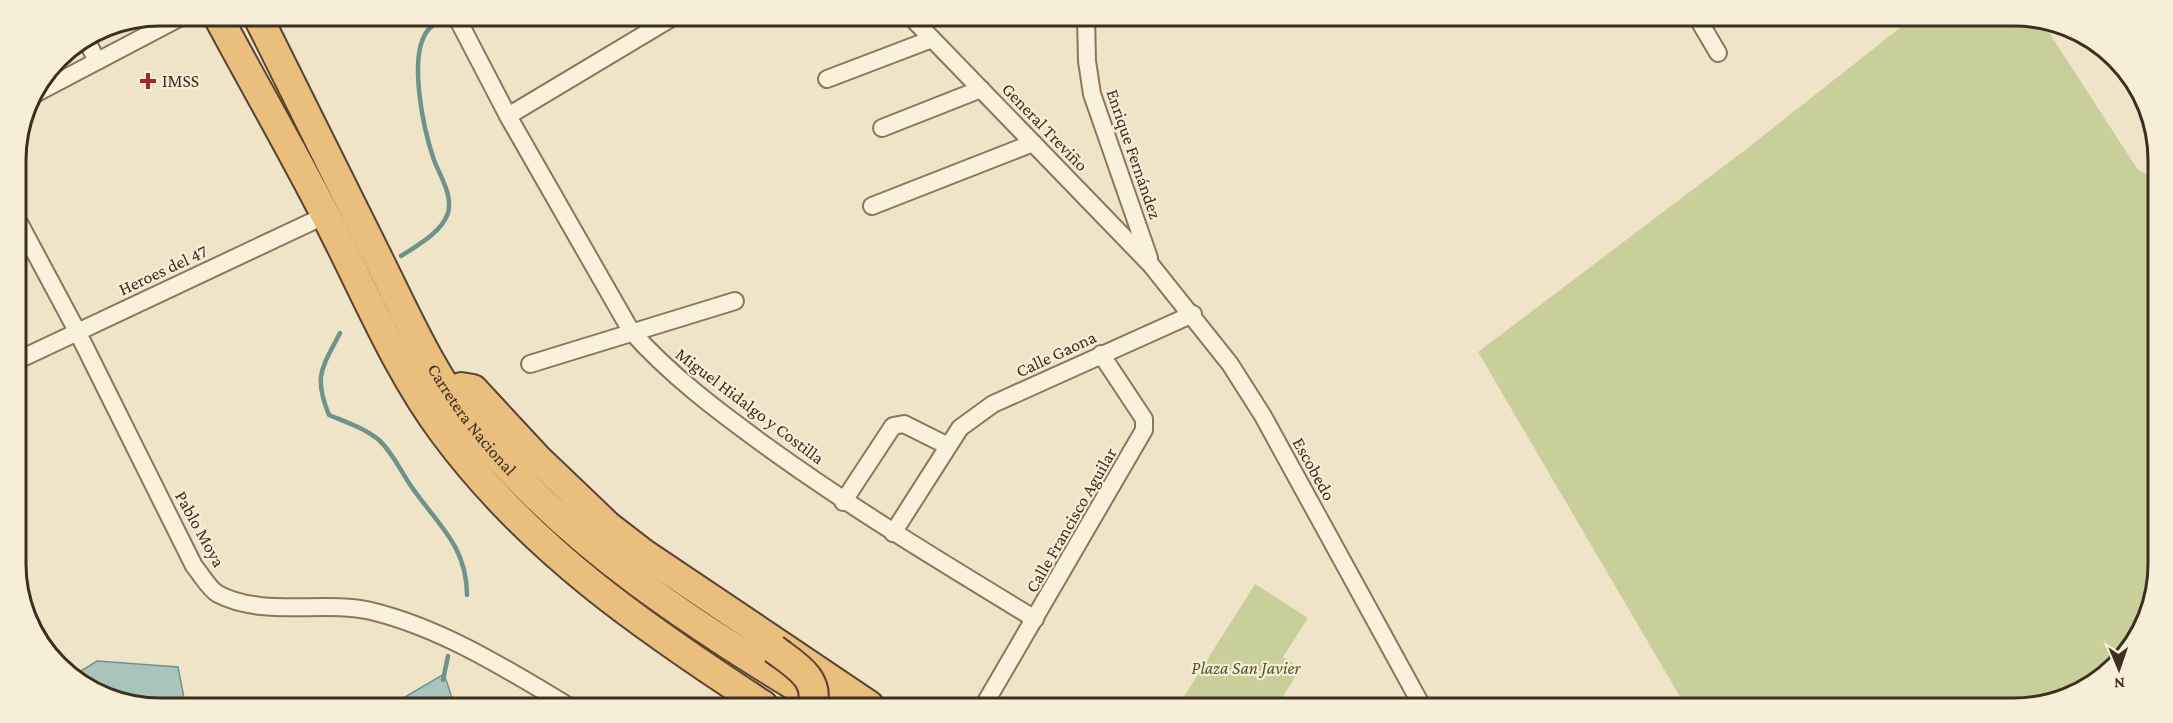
<svg xmlns="http://www.w3.org/2000/svg" width="2173" height="723" font-family="'Crimson Pro',serif">
<style>
.green{fill:#c9cf9b}
.water{fill:#a9c4bc;stroke:#6f938a;stroke-width:1.5}
.lines{fill:none;stroke-linecap:round;stroke-linejoin:round}
.stream{stroke:#6f938a;stroke-width:4.5}
.minor-casing{stroke:#8d765c;stroke-width:20}
.trunk-casing{stroke:#5b4430;stroke-width:32}
.minor{stroke:#faf1dc;stroke-width:16}
.trunk{stroke:#eabe7c;stroke-width:28}
.trunk-bridge-casing{stroke:#5b4430;stroke-width:32;stroke-linecap:butt}
.trunk-bridge{stroke:#eabe7c;stroke-width:28}
.poi-dot{fill:#9e2a2b;stroke:#f7eed8;stroke-width:2}
.labels{text-anchor:middle;stroke-width:4.5;stroke-linejoin:round;paint-order:stroke}
.poi-label{font-size:18px;fill:#3d2e20;stroke:#f7eed8;text-anchor:start}
.street-label{font-size:18px;fill:#3d2e20;stroke:#f7eed8}
.park-label{font-size:18px;font-style:italic;fill:#4d5a26;stroke:#f7eed8}
.rim{fill:none;stroke:#3d2e20;stroke-width:3}
</style>
<rect width="100%" height="100%" fill="#f0e4c8"/>
<g class="green">
<polygon points="1919,20 2041,20 2138,170 2155,178 2153,601 2133,644 2102,678 2022,708 1686,707 1478,352 1749,147 1906,23"/>
<polygon points="1255,584 1308,618 1283,657 1301,668 1277,706 1178,706"/>
</g>
<g class="water">
<polygon points="97,661 178,667 185,703 122,703 76,674"/>
<polygon points="444,674 454,704 395,704 398,701"/>
</g>
<g class="lines">
<g class="stream">
<path d="M401,256C418,245 441,233 448,213C453,195 440,176 434,160C424,131 407,56 428,30C432,25 440,20 446,16"/>
<path d="M340,333C322,368 313,376 329,415C346,422 364,428 379,440C393,453 400,470 411,486C436,523 467,545 467,595"/>
<polyline points="443,680 448,656"/>
</g>
<defs>
<g id="minor">
<path d="M456,16L508,116L631,331C671,376 718,411 766,446C853,509 943,563 1035,619"/>
<polyline points="911,17 1151,265 1230,364 1263,416 1422,706"/>
<polyline points="1086,17 1087,61 1092,94 1149,258"/>
<polyline points="1698,19 1718,53"/>
<polyline points="86,39 97,61"/>
<polyline points="827,79 932,39"/>
<polyline points="31,96 185,15"/>
<polyline points="508,116 675,16"/>
<polyline points="882,128 981,89"/>
<polyline points="872,206 1033,143"/>
<path d="M16,217L77,331L194,566C201,574 209,589 218,594C264,618 322,600 371,611C441,628 505,668 565,704"/>
<polyline points="16,361 326,215"/>
<polyline points="530,364 735,301"/>
<polyline points="843,502 893,426 904,424 948,446"/>
<polyline points="893,533 960,428 993,404 1193,314"/>
<polyline points="984,705 1144,430 1144,419 1101,354"/>
</g>
<g id="trunk">
<path d="M217,15C256,88 298,160 335,234C369,301 399,373 444,433C530,549 643,627 763,705"/>
<path id="s1" d="M257,15C296,94 335,172 374,250C405,312 432,376 476,430C571,548 699,628 826,705"/>
<polyline points="461,387 473,389 537,458 608,526 643,553 869,705"/>
</g>
</defs>
<use href="#minor" class="minor-casing"/>
<use href="#trunk" class="trunk-casing"/>
<use href="#minor" class="minor"/>
<use href="#trunk" class="trunk"/>
<defs>
<path id="trunk-bridge" d="M774,649C792,663 821,678 812,705"/>
</defs>
<use href="#trunk-bridge" class="trunk-bridge-casing"/>
<use href="#trunk-bridge" class="trunk-bridge"/>
</g>
<path class="poi-dot" d="M145 72h6v6h6v6h-6v6h-6v-6h-6v-6h6z"/>
<g class="labels">
<g class="poi-label">
<text x="162" y="87">IMSS</text>
</g>
<g class="street-label">
<text transform="translate(1045 127) rotate(46)" y="6">General Treviño</text>
<text transform="translate(1134 154) rotate(71)" y="6">Enrique Fernández</text>
<text transform="translate(163 270) rotate(-25)" y="6">Heroes del 47</text>
<text transform="translate(1056 354) rotate(-25)" y="6">Calle Gaona</text>
<text transform="translate(750 406) rotate(37)" y="6">Miguel Hidalgo y Costilla</text>
<text dy="6" stroke="none"><textPath href="#s1" startOffset="459">Carretera Nacional</textPath></text>
<text transform="translate(1314 469) rotate(61)" y="6">Escobedo</text>
<text transform="translate(1071 520) rotate(-60)" y="6">Calle Francisco Aguilar</text>
<text transform="translate(200 529) rotate(61)" y="6">Pablo Moya</text>
</g>
<g class="park-label">
<text x="1246" y="674">Plaza San Javier</text>
</g>
</g>
<path d="M0 0H2173V723H0ZM160 26H2014A134 134 0 0 1 2148 160V564A134 134 0 0 1 2014 698H160A134 134 0 0 1 26 564V160A134 134 0 0 1 160 26Z" fill="#f7eed8" fill-rule="evenodd"/>
<path class="rim" d="M160 26H2014A134 134 0 0 1 2148 160V564A134 134 0 0 1 2014 698H160A134 134 0 0 1 26 564V160A134 134 0 0 1 160 26Z"/>
<g transform="translate(2119 669) rotate(178)" stroke="#f7eed8" stroke-width="4.5" paint-order="stroke">
<path d="M0-4.5L10 22L0 15L-10 22Z" fill="#3d2e20"/>
<text y="-9" font-size="16" font-weight="bold" text-anchor="middle" fill="#3d2e20">N</text>
</g>
</svg>
